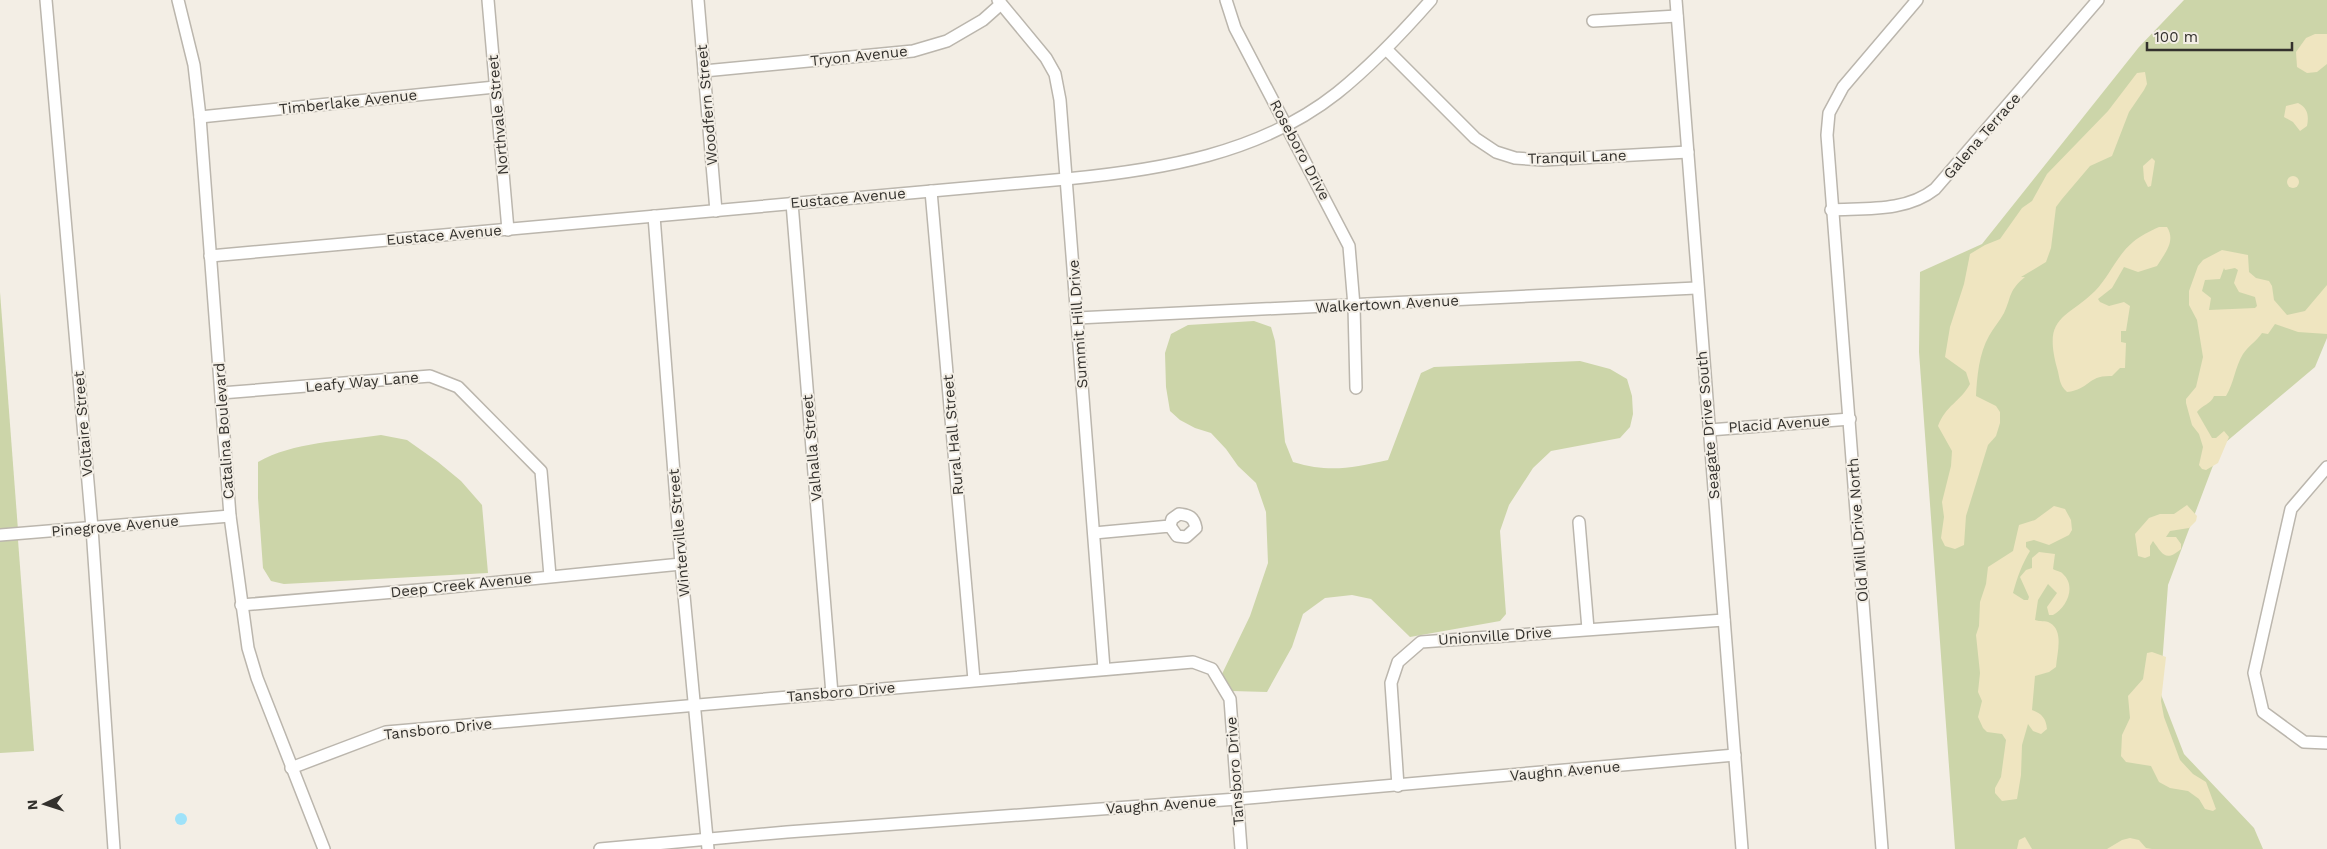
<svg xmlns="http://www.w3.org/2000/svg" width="2327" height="849" font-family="'Work Sans',sans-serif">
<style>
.green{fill:#ccd5a9}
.sand{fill:#efe5c0;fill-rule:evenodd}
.water{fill:#9fe2f9}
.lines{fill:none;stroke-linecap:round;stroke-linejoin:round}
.minor-casing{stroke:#bbb6ad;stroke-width:14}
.minor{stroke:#fff;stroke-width:11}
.labels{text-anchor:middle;stroke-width:4;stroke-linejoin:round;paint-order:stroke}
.street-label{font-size:15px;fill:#33312d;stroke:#f3eee5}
</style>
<rect width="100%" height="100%" fill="#f3eee5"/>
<g class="green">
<polygon points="2184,0 2327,0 2327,338 2315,367 2220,447 2168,585 2160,692 2184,754 2254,828 2263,849 1955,849 1919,352 1920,272 1982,244 2139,47"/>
<polygon points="0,292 18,530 0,530"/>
<path d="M1254,321L1271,327L1275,341L1285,442L1293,462C1330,473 1351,468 1388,460L1421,373L1434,367L1580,361L1610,369L1627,379L1632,396L1633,414L1630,427L1620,438L1551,451L1533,468L1509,505L1500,531L1506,614L1500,621L1410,637L1371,599L1352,595L1325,598L1303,614L1292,647L1267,692L1232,691L1222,674L1250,616L1268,563L1266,512L1256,483L1238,466L1226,449L1211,433L1195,428L1180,420L1170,411L1166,387L1165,353L1171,334L1188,325Z"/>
<path d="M381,435L407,440L438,462L461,481L482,505L488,573L284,584L271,581L263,568L258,498V462C293,442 342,441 381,435Z"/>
<polygon points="0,540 18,540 34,751 0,753"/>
</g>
<g class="sand">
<polygon points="2315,34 2327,34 2327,64 2317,72 2307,73 2297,67 2296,52 2306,38"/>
<path d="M2145,72L2147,84L2144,90L2129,112L2112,156L2090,166L2062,199L2056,207L2051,248L2046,262L2021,277H2025C2008,291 2012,296 2004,313C2000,321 1993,328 1989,336C1979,353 1977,377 1976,396L1996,406L2000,412V423L1996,436L1988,445L1966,516L1964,545L1955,549L1945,546L1941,538L1944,517L1942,502L1951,466L1952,451L1938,426C1945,406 1961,401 1970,384L1966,372L1945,357L1950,327L1964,284L1970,254L1985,245L2000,239L2022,208L2032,201L2047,174L2108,111L2137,73Z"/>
<path d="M2298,103C2308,108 2309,116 2307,126L2300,131L2293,122L2284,117L2286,106Z"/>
<polygon points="2152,158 2155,161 2151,186 2148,187 2144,179 2143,166"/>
<circle cx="2293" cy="182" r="6"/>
<path d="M2159,227H2167C2176,241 2165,253 2157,266L2138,272L2124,267L2112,288L2098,299L2100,302L2109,306L2124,302L2130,306L2126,331H2121V342L2126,343L2125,368H2120L2112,376C2087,375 2091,389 2067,392C2059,385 2060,378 2057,368C2043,316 2065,320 2095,291C2109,277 2117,255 2133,242C2140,236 2150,231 2159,227Z"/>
<path d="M2222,250L2248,255L2249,272L2256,278L2269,281L2272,286L2274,300L2287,315L2305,311L2327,285V334L2298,332L2275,324L2268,334L2262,333C2256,342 2249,345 2243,354C2235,367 2234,383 2226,396H2214C2211,404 2202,405 2197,412L2212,438H2216L2224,431L2229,437L2218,463L2206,470L2202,469L2199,465L2203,447L2199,434L2192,425L2186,403V399L2196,387L2203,357L2197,320L2189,305V291L2198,266L2203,260ZM2224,268L2225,270L2235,268L2238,270L2234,283L2239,292L2255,297L2257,306L2255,308L2209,310L2211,298L2202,291L2205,280L2220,279Z"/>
<path d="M2187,505L2197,516L2196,521L2189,528L2170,531L2166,537H2176L2181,544V549C2165,563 2162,553 2153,541L2150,546V556L2145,558L2138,556L2135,534L2149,518L2160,514H2174Z"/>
<path d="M2054,506L2065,509L2071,520L2072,530L2069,535L2049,545L2034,540L2026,542V547L2030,551C2022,564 2017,578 2013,593L2024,600H2028L2029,597L2020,577L2026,570L2032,568V558L2039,552L2055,554L2053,569C2056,571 2061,571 2063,574C2077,587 2066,608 2053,615H2049L2047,607L2057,593L2048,584L2038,600L2035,620C2040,622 2045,620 2050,623C2064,631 2057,653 2056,667L2049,672L2035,676L2032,710C2042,714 2046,718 2047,729L2041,734L2033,731L2028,724L2022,745L2021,775L2017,799L2002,801L1995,793V788L2001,777L2006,740L2002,734L1987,732L1983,728L1978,717L1982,701L1978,692L1980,673L1976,635L1979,626L1980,602L1986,584L1988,567L2013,551L2019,525L2035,520Z"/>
<polygon points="2152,652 2166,657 2161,701 2164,717 2180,760 2193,774 2206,782 2216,809 2213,811 2205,809 2199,799 2188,791 2170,788 2159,782 2151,766 2126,762 2121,756 2122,735 2130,718 2128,696 2143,679 2147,653"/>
<polygon points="2025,837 2032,849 2017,849 2019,840"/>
<polygon points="2130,838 2139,840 2146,848 2152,849 2107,849 2122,840"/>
</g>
<circle class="water" cx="181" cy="819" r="6"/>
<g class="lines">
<defs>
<g id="minor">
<polyline points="46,0 92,528 114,849"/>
<polyline points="178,0 194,65 200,117 230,516 248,648 257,678 324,849"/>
<polyline points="488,0 508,230"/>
<polyline points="698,0 716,211"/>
<polyline points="998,0 1046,58 1055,74 1060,100 1104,669"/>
<polyline points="1226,0 1235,28 1349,246 1354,306 1356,388"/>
<polyline points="1676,0 1742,849"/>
<polyline points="1593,21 1677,16"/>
<polyline points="1387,50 1475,138 1496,152 1515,158 1543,160 1688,152"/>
<polyline points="704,71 913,51 947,41 983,20 1001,4"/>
<polyline points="200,117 495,87"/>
<polyline points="931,191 974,680"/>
<polyline points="792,203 832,694"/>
<path d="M1831,210C1866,208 1906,212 1935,189L2098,0"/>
<polyline points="654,216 681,564 708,849"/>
<path d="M210,256L1066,179C1160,170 1260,154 1337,93C1372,65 1402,33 1431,0"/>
<polyline points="1077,318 1696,288"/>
<polyline points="221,393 430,376 458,387 541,471 550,576"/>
<polyline points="1709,430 1850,419"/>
<polyline points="2327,467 2291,509 2254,673 2263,712 2304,742 2327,743"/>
<polyline points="1579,522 1588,629"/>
<path d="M1094,533L1170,526L1177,536L1186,537L1196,528C1194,517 1189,515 1179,514L1172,519L1170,526"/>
<polyline points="0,535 230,516"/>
<polyline points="241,605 430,589 681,564"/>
<polyline points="291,768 386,732 1193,662 1212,669 1230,699 1241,849"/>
<polyline points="1398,786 1391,683 1398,662 1421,642 1724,620"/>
<polyline points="600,849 787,832 1237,799 1735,755"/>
<polyline points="1882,849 1827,135 1829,113 1843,87 1917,0"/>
</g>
</defs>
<use href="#minor" class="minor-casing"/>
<use href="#minor" class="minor"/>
</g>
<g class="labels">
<g class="street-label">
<text transform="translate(859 56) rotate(-6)" y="5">Tryon Avenue</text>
<text transform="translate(348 102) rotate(-6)" y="5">Timberlake Avenue</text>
<text transform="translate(707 105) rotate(-95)" y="5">Woodfern Street</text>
<text transform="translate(498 115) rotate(-95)" y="5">Northvale Street</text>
<text transform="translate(1982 136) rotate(-49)" y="5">Galena Terrace</text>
<text transform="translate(1300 150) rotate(62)" y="5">Roseboro Drive</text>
<text transform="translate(1577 157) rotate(-2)" y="5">Tranquil Lane</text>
<text transform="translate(848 198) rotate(-5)" y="5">Eustace Avenue</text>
<text transform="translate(444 235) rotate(-5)" y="5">Eustace Avenue</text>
<text transform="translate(1387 304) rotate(-3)" y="5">Walkertown Avenue</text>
<text transform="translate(1078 324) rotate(-94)" y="5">Summit Hill Drive</text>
<text transform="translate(362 382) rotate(-5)" y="5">Leafy Way Lane</text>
<text transform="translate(83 424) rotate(-95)" y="5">Voltaire Street</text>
<text transform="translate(1779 424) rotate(-4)" y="5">Placid Avenue</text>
<text transform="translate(1708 425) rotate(-95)" y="5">Seagate Drive South</text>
<text transform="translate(224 431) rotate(-94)" y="5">Catalina Boulevard</text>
<text transform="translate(953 435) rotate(-95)" y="5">Rural Hall Street</text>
<text transform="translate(812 448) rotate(-95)" y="5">Valhalla Street</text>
<text transform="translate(115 526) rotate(-5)" y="5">Pinegrove Avenue</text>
<text transform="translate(1858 530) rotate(-94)" y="5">Old Mill Drive North</text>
<text transform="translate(679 533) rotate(-95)" y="5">Winterville Street</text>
<text transform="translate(461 585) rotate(-6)" y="5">Deep Creek Avenue</text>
<text transform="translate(1495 636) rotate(-4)" y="5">Unionville Drive</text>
<text transform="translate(841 692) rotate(-5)" y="5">Tansboro Drive</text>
<text transform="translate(438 729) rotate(-6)" y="5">Tansboro Drive</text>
<text transform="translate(1235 771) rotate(-94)" y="5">Tansboro Drive</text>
<text transform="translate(1565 771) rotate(-5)" y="5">Vaughn Avenue</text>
<text transform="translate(1161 805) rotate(-4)" y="5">Vaughn Avenue</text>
</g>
</g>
<g transform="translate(45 804) rotate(266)" stroke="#f3eee5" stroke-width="4" paint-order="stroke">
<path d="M0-4L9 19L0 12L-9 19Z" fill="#33312d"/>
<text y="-8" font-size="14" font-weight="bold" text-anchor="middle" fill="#33312d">N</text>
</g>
<path d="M2147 42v8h145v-8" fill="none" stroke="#33312d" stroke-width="2.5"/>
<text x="2154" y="42" font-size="15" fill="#33312d" stroke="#f3eee5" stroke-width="4" paint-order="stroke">100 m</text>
</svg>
